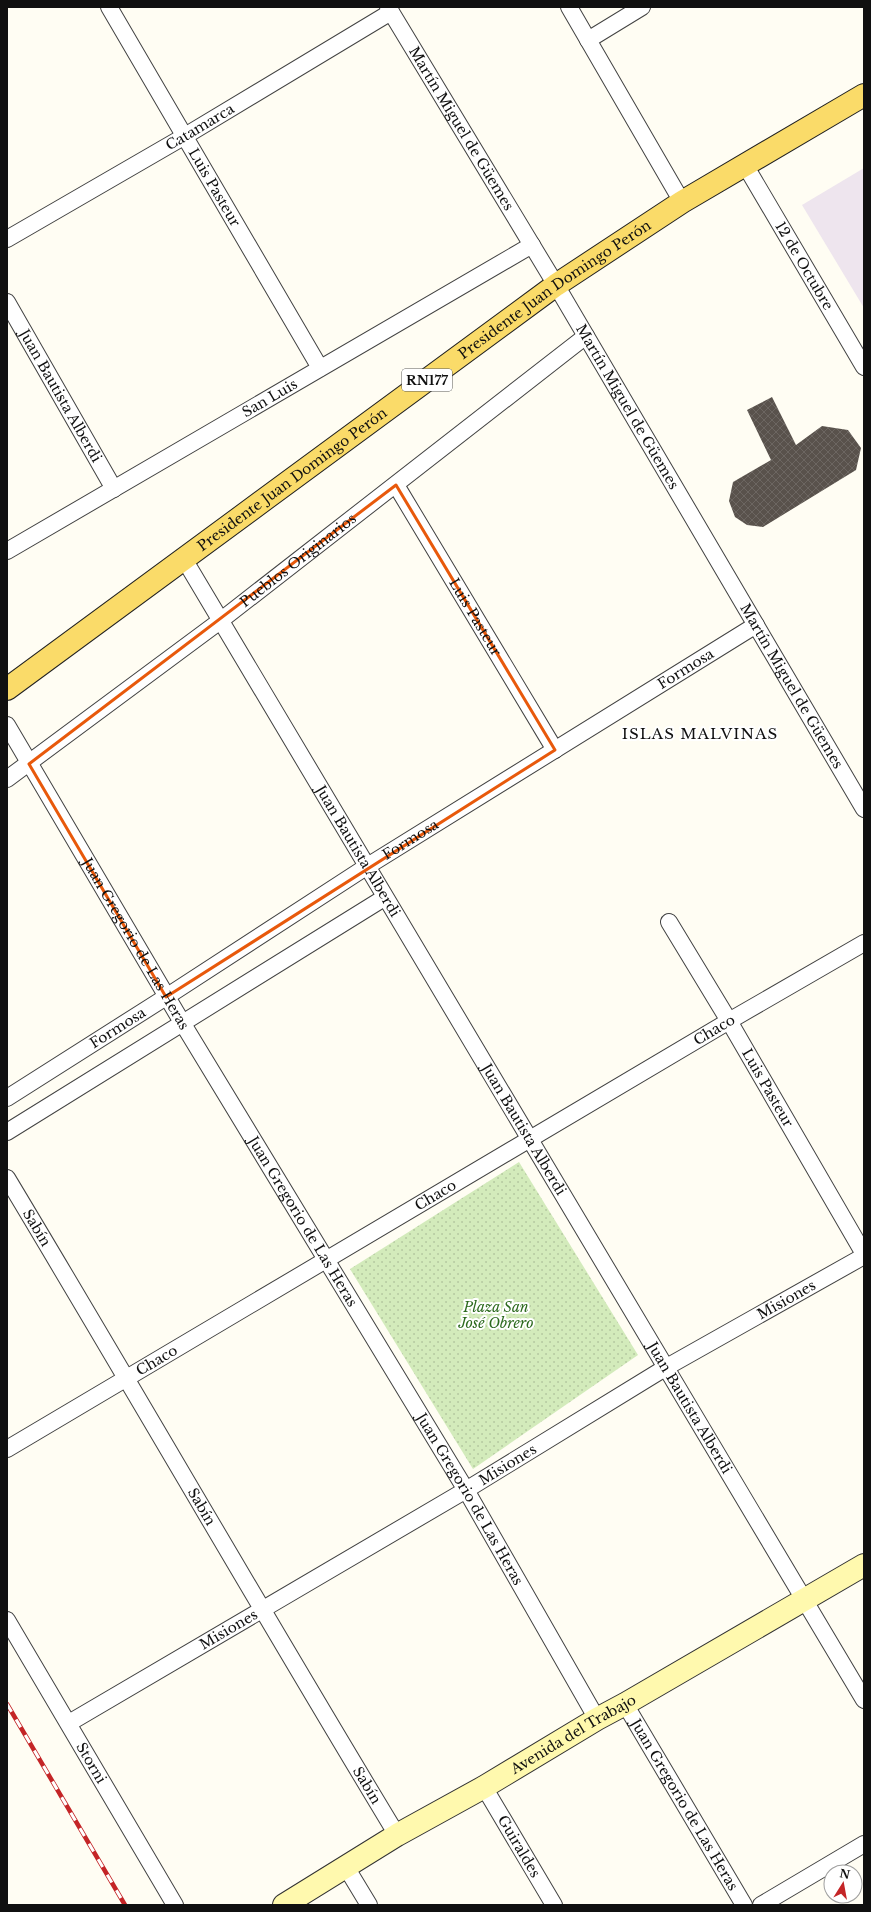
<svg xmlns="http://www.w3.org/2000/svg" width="871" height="1912" font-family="'Libre Baskerville',serif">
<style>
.industrial{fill:#eee5ee}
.park{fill:url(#park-dots)}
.building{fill:url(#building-cross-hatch)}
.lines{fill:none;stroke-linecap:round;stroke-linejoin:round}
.minor-casing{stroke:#434343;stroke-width:18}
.secondary-casing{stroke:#323232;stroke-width:24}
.primary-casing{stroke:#212121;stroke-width:24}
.minor{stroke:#fff;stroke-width:16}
.secondary{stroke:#fff9ae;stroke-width:22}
.primary{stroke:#fadb69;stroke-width:22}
.rail-casing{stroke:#c42527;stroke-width:4.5}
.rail{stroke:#fff;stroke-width:3;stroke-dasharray:9;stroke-linecap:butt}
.marked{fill:none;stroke:#e8590c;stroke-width:3;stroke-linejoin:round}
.labels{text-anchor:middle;stroke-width:4;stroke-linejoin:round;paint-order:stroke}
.shield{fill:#fff;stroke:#585858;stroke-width:1}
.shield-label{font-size:13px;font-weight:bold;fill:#101010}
.street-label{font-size:14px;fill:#101010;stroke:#fff}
.park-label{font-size:14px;font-style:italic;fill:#2c6a1e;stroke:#fff}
.neighbourhood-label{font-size:15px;letter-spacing:1px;fill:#101010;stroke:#fff}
</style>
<defs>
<pattern id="park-dots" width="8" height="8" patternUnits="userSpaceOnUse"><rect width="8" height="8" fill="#d3ebbb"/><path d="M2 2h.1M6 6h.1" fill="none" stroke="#b4c8a0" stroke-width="1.8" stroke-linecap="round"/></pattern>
<pattern id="building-cross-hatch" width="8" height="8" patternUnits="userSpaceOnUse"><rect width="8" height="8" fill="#59524c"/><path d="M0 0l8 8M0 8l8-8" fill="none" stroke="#6c6661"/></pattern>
</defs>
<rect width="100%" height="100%" fill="#fffdf3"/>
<polygon class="industrial" points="864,168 864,308 802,205"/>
<polygon class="park" points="519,1162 638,1355 473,1469 350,1269"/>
<polygon class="building" points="772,397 796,445 822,426 848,430 861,448 856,470 763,527 747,525 735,517 729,501 733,482 771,460 747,410"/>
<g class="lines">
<defs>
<g id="minor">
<path id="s1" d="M109,7L320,368"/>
<path id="s2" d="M388,7L556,285L864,809"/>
<polyline points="569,7 682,202"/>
<polyline points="588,40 642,7"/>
<path id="s3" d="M745,165L864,367"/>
<path id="s4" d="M7,239L185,136L391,12"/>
<path id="s5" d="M7,302L114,489"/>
<path id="s6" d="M396,485L555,750"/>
<path id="s7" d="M7,551L532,245"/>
<path id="s8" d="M184,559L864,1700"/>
<path id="s9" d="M7,725L183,1024L466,1490L597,1719"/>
<path id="s10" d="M7,779L220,621L586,336"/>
<path id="s11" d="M669,922L729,1021L864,1254"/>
<path id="s12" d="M7,1098L166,997L366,867L756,625"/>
<polyline points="7,1132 384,898"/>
<path id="s13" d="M7,1178C138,1396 265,1617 397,1835"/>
<path id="s14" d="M7,1449L729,1021L864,943"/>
<path id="s15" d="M7,1620L175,1905"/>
<path id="s16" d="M625,1704L744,1905"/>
<path id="s17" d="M69,1723L466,1490L665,1368L864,1256"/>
<path id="s18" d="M484,1787L554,1905"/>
<polyline points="346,1867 369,1905"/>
<polyline points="761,1905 864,1844"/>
</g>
<g id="secondary">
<path id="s19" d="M284,1905L397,1835L484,1787L597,1719L625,1704L864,1565"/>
</g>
<g id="primary">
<path id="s20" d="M7,689L556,285L682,202L864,95"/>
</g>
</defs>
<use href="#minor" class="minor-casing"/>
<use href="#secondary" class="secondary-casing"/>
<use href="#primary" class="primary-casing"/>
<use href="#minor" class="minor"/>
<use href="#secondary" class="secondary"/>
<use href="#primary" class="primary"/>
<defs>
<polyline id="rail" points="7,1704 125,1905"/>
</defs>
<use href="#rail" class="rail-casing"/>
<use href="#rail" class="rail"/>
</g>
<path class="marked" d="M396,485L555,750L166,997L29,764Z"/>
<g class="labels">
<rect class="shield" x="402" y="369" width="50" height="22" rx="3"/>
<g class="shield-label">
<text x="427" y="385">RN177</text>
</g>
<g class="street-label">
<text dy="5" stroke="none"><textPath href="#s4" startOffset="223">Catamarca</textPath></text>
<text dy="5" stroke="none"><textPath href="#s2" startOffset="142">Martín Miguel de Güemes</textPath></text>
<text dy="5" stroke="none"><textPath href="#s1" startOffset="209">Luis Pasteur</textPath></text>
<text dy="5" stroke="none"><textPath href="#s3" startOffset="117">12 de Octubre</textPath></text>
<text dy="5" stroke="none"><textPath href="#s20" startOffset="678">Presidente Juan Domingo Perón</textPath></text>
<text dy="5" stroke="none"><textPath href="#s5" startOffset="108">Juan Bautista Alberdi</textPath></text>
<text dy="5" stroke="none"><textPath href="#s7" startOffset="304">San Luis</textPath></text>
<text dy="5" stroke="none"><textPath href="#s2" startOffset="466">Martín Miguel de Güemes</textPath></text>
<text dy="5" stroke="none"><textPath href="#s20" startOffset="354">Presidente Juan Domingo Perón</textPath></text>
<text dy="5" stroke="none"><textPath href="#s10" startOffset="364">Pueblos Originarios</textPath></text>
<text dy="5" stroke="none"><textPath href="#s6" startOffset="154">Luis Pasteur</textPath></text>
<text dy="5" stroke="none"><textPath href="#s12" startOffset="803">Formosa</textPath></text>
<text dy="5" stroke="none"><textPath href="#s2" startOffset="790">Martín Miguel de Güemes</textPath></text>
<text dy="5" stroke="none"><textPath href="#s12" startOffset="479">Formosa</textPath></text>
<text dy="5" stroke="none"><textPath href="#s8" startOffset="340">Juan Bautista Alberdi</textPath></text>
<text dy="5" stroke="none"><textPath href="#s9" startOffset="254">Juan Gregorio de Las Heras</textPath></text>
<text dy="5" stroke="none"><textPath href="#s12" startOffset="131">Formosa</textPath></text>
<text dy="5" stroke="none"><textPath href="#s14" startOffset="822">Chaco</textPath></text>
<text dy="5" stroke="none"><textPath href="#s11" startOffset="193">Luis Pasteur</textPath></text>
<text dy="5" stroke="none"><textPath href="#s8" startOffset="664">Juan Bautista Alberdi</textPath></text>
<text dy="5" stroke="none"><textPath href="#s14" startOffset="498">Chaco</textPath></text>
<text dy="5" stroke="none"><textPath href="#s9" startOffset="578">Juan Gregorio de Las Heras</textPath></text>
<text dy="5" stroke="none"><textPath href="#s13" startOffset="58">Sabín</textPath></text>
<text dy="5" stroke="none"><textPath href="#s17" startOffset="833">Misiones</textPath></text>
<text dy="5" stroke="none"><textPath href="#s14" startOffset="174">Chaco</textPath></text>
<text dy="5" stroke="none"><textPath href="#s8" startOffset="988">Juan Bautista Alberdi</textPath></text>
<text dy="5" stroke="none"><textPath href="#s17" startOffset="509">Misiones</textPath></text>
<text dy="5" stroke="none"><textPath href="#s9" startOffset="902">Juan Gregorio de Las Heras</textPath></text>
<text dy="5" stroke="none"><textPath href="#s13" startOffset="382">Sabín</textPath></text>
<text dy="5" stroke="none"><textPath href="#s17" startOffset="185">Misiones</textPath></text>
<text dy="5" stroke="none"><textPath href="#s19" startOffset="336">Avenida del Trabajo</textPath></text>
<text dy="5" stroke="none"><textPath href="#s15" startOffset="166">Storni</textPath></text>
<text dy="5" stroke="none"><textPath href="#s13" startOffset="706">Sabín</textPath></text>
<text dy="5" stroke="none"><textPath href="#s16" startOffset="117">Juan Gregorio de Las Heras</textPath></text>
<text dy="5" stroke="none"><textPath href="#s18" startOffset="69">Guiraldes</textPath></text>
</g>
<g class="park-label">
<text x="496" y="1312">Plaza San<tspan x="496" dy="16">José Obrero</tspan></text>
</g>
<g class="neighbourhood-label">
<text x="700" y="739">ISLAS MALVINAS</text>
</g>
</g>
<rect width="871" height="1912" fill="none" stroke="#101010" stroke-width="16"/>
<g transform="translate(843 1884) rotate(11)"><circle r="19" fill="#ffffff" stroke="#9f9f9f"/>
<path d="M0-3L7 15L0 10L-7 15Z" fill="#c42527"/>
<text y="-6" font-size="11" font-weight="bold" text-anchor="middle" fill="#101010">N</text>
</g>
</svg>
